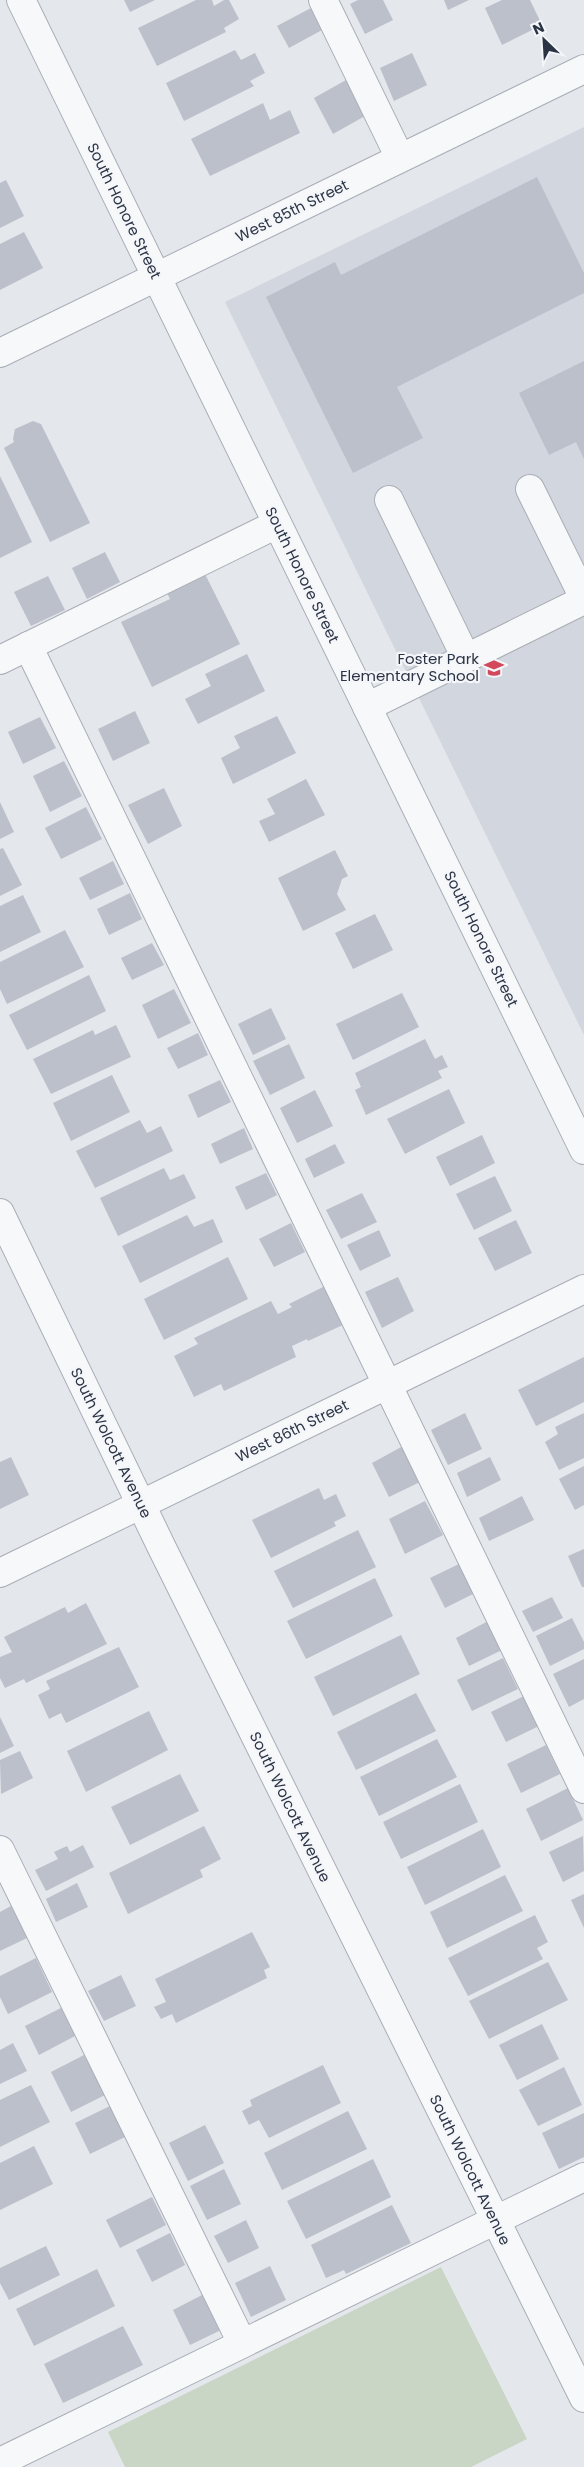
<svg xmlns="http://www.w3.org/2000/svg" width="584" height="2467" font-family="Poppins,sans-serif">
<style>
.built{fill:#d2d6de}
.green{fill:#c9d6c5}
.building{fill:#bbc0ca}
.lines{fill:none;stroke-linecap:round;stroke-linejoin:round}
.minor-casing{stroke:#a9aeb7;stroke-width:30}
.minor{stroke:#f7f8fa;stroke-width:28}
.labels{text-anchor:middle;stroke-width:4.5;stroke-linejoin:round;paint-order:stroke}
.street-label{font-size:15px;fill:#2b3445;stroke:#f4f6f9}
.poi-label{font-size:15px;fill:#2b3445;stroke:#f4f6f9;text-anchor:end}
</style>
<rect width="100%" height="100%" fill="#e4e7ec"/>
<polygon class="built" points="584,127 584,1035 225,302"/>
<polygon class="green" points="441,2267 527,2439 471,2467 125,2467 108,2432"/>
<g class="building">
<polygon points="124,0 155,0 130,12"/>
<polygon points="196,0 212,0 214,6 224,0 229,0 239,19 224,28 226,32 157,66 138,28"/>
<polygon points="358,0 383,0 393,20 365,34 350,4"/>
<polygon points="444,0 469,0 448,10"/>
<polygon points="502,0 530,0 542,25 502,45 485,8"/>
<polygon points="311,8 322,30 289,48 277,26"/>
<polygon points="235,50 241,60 255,53 265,73 250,81 254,86 184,121 166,83"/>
<polygon points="412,53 427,85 394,101 380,68"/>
<polygon points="346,80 365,116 333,134 314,98"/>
<polygon points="263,103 270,120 290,110 300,133 210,176 191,139"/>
<polygon points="537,177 584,273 584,293 397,387 423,438 353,473 266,297 335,262 341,275"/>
<polygon points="6,180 24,216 0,228 0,183"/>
<polygon points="24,232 43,268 0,290 0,244"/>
<polygon points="584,361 584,459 576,442 549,455 519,393"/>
<polygon points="33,421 41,424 90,523 50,542 4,448 14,442 13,439 15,429"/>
<polygon points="0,476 32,542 0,558"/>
<polygon points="105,552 120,582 87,599 72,568"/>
<polygon points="205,574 240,644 152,687 121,622 170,599 167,593"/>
<polygon points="48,576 65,610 31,626 14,592"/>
<polygon points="247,654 265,691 198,724 185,699 211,686 205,674"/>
<polygon points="135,711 150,743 113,761 98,729"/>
<polygon points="277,716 296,753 233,784 221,758 240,748 234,736"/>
<polygon points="40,717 56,748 23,764 8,732"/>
<polygon points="64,761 82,796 50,812 33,776"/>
<polygon points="306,779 325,815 269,842 259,821 275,814 267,799"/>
<polygon points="164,788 182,826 148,844 128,805"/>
<polygon points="0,802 14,832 0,839"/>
<polygon points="86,807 102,839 61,859 45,828"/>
<polygon points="3,848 22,885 0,896 0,849"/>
<polygon points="335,850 348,876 342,879 337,894 346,910 303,931 278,878"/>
<polygon points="113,861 124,884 90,900 79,878"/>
<polygon points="130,893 142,919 109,935 97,909"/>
<polygon points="23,895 41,932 0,952 0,906"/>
<polygon points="375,914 393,950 353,969 335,933"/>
<polygon points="65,930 84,967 7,1004 0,989 0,962"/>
<polygon points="152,943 164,965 132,980 121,958"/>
<polygon points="89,975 106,1011 27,1050 9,1015"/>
<polygon points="174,989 191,1023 158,1039 142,1005"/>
<polygon points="402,993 419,1027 353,1060 336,1024"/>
<polygon points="271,1008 286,1039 253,1055 238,1024"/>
<polygon points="116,1025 131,1057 51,1094 33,1059 93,1030 95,1035"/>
<polygon points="198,1033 208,1055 178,1069 167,1048"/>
<polygon points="425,1039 435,1059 442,1055 448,1067 438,1071 442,1078 366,1115 355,1090 361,1087 355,1073"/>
<polygon points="289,1044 305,1078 270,1095 253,1061"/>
<polygon points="112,1075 130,1112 71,1141 53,1103"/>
<polygon points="220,1080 231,1102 198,1118 188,1095"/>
<polygon points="449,1089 465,1123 405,1154 387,1119"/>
<polygon points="315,1090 333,1126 297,1143 280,1108"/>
<polygon points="140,1120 147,1133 161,1126 173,1151 95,1188 76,1151"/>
<polygon points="244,1128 253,1149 220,1164 211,1144"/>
<polygon points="482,1135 495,1163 450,1186 436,1157"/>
<polygon points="335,1144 345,1163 314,1178 305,1159"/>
<polygon points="164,1168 170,1180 184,1174 196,1198 118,1236 100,1198"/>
<polygon points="266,1173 277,1195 246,1210 235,1187"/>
<polygon points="495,1176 512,1211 474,1230 456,1194"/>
<polygon points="362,1193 377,1222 341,1239 326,1210"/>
<polygon points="187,1215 194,1227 213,1219 223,1242 140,1283 122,1246"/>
<polygon points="516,1220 532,1253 495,1271 478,1238"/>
<polygon points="291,1223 305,1252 274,1267 259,1239"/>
<polygon points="379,1230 391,1256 360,1271 347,1245"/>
<polygon points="228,1257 248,1299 164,1340 144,1299"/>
<polygon points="398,1277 414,1311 382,1328 365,1292"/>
<polygon points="327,1285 345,1324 308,1341 307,1339 292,1346 296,1357 224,1391 221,1384 194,1397 174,1356 198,1344 194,1338 271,1301 278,1314 292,1307 289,1304"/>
<polygon points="584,1357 584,1402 536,1426 518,1390"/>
<polygon points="465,1413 482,1449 448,1465 431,1430"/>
<polygon points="584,1413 584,1458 559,1470 545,1442 558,1434 555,1427"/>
<polygon points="403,1446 420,1482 389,1497 372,1463"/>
<polygon points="11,1457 29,1495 0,1509 0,1462"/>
<polygon points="490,1457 501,1480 467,1497 457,1473"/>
<polygon points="584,1466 584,1505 575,1510 559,1479"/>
<polygon points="319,1488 324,1500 336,1494 346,1516 334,1522 336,1526 271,1558 252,1520"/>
<polygon points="522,1496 534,1520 489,1541 479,1518"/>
<polygon points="425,1501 443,1535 405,1554 389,1519"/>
<polygon points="358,1530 376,1567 293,1608 274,1571"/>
<polygon points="584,1549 584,1587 582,1587 568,1556"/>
<polygon points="461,1563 475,1593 445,1608 430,1578"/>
<polygon points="375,1578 393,1616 306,1659 287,1621"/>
<polygon points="552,1597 563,1618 533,1632 522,1611"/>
<polygon points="86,1603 107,1644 26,1683 24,1679 5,1688 0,1678 0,1657 12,1652 4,1637 65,1607 68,1613"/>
<polygon points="572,1618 584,1642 584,1649 550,1666 536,1636"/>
<polygon points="490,1620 504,1649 469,1666 456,1638"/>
<polygon points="401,1635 420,1674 333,1716 314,1677"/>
<polygon points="119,1647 139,1687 66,1723 61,1713 49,1719 38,1695 50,1689 46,1681"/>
<polygon points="503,1658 518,1689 472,1711 457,1680"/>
<polygon points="584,1659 584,1699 569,1707 553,1674"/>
<polygon points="416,1693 436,1731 356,1770 337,1732"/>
<polygon points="524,1696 539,1726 506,1742 491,1712"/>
<polygon points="149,1711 168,1750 86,1792 67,1751"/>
<polygon points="0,1717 14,1746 0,1753"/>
<polygon points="437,1739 457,1777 379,1816 360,1777"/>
<polygon points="546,1745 560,1774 521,1793 507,1764"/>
<polygon points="20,1751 33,1778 1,1794 0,1760"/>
<polygon points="180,1774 199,1811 130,1845 111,1807"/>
<polygon points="460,1784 478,1822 401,1859 383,1822"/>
<polygon points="568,1788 583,1820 541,1841 526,1809"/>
<polygon points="204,1826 221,1859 200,1870 203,1877 128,1914 109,1873"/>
<polygon points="483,1829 501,1867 425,1905 407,1867"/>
<polygon points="583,1836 584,1871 563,1882 549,1852"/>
<polygon points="83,1845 94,1867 46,1891 35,1870 58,1859 54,1852 67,1846 70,1852"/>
<polygon points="505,1875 523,1911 447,1948 430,1912"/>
<polygon points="77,1883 88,1907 56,1922 46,1899"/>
<polygon points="584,1894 584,1928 571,1900"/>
<polygon points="11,1906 27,1938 0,1951 0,1912"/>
<polygon points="535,1915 548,1942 537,1948 543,1959 468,1996 448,1958"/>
<polygon points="252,1932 270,1967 264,1970 267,1978 176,2023 172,2014 161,2019 154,2007 166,2002 155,1979"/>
<polygon points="36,1958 52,1992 8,2014 0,1997 0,1976"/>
<polygon points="548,1962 568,2000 489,2039 469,2001"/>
<polygon points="121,1975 136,2006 104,2021 88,1991"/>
<polygon points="61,2008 75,2036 39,2055 25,2026"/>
<polygon points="542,2024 559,2059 517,2080 499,2045"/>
<polygon points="13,2043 27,2071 0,2084 0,2050"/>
<polygon points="84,2055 105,2095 71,2112 51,2072"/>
<polygon points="323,2065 341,2103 269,2138 259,2120 249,2125 242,2111 252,2106 250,2100"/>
<polygon points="564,2067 582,2105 538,2126 519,2090"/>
<polygon points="31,2085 50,2122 0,2147 0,2100"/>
<polygon points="110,2106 125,2137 90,2154 75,2123"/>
<polygon points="348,2111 367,2149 282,2190 264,2153"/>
<polygon points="584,2113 584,2157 559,2169 542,2133"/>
<polygon points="205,2125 224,2163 188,2181 169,2143"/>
<polygon points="34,2146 53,2184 0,2210 0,2163"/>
<polygon points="373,2159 391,2197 306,2239 287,2201"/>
<polygon points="224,2169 241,2204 207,2220 190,2186"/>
<polygon points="152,2197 166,2225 120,2248 106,2220"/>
<polygon points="392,2205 411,2243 346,2274 344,2270 326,2278 311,2245"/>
<polygon points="246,2220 259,2248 228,2263 214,2236"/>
<polygon points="170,2233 185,2265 152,2282 136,2250"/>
<polygon points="46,2246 60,2275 9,2300 0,2283 0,2268"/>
<polygon points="270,2266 286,2300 251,2317 235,2283"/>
<polygon points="97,2269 115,2306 34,2346 16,2309"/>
<polygon points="204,2294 221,2330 190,2345 173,2310"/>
<polygon points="123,2326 143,2365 63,2403 44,2364"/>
</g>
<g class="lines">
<defs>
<g id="minor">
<polyline points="21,0 584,1150"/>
<polyline points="323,0 400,158"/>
<polyline points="0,353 584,69"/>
<polyline points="530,489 584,598"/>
<polyline points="389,500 466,658"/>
<polyline points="28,646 584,1789"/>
<polyline points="0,660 277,524"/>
<polyline points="367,707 584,600"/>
<polyline points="0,1213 162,1548 584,2398"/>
<polyline points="0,1573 584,1289"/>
<polyline points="0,1850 242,2343"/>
<polyline points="0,2462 584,2177"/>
</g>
</defs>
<use href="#minor" class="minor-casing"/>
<use href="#minor" class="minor"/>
</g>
<defs>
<symbol id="school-bare" viewBox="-9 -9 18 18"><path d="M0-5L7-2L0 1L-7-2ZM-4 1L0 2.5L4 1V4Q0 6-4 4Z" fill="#d1495b" stroke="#f4f6f9" stroke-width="2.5" paint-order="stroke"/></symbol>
</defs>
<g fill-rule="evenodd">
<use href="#school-bare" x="480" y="654" width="28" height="28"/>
</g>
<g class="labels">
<g class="street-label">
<text transform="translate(124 211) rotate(64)" y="5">South Honore Street</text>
<text transform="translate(292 211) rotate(-26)" y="5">West 85th Street</text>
<text transform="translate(302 575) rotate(64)" y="5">South Honore Street</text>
<text transform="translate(481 939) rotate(64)" y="5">South Honore Street</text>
<text transform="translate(292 1431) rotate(-26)" y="5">West 86th Street</text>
<text transform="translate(111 1443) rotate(64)" y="5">South Wolcott Avenue</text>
<text transform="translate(290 1807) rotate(64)" y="5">South Wolcott Avenue</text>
<text transform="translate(470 2170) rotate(64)" y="5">South Wolcott Avenue</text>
</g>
<g class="poi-label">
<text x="479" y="664">Foster Park<tspan x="479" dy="17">Elementary School</tspan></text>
</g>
</g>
<g transform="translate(544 40) rotate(335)" stroke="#f4f6f9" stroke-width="4" paint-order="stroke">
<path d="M0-4L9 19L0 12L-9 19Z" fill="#2b3445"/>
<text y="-8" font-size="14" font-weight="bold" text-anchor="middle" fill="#2b3445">N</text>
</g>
</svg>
